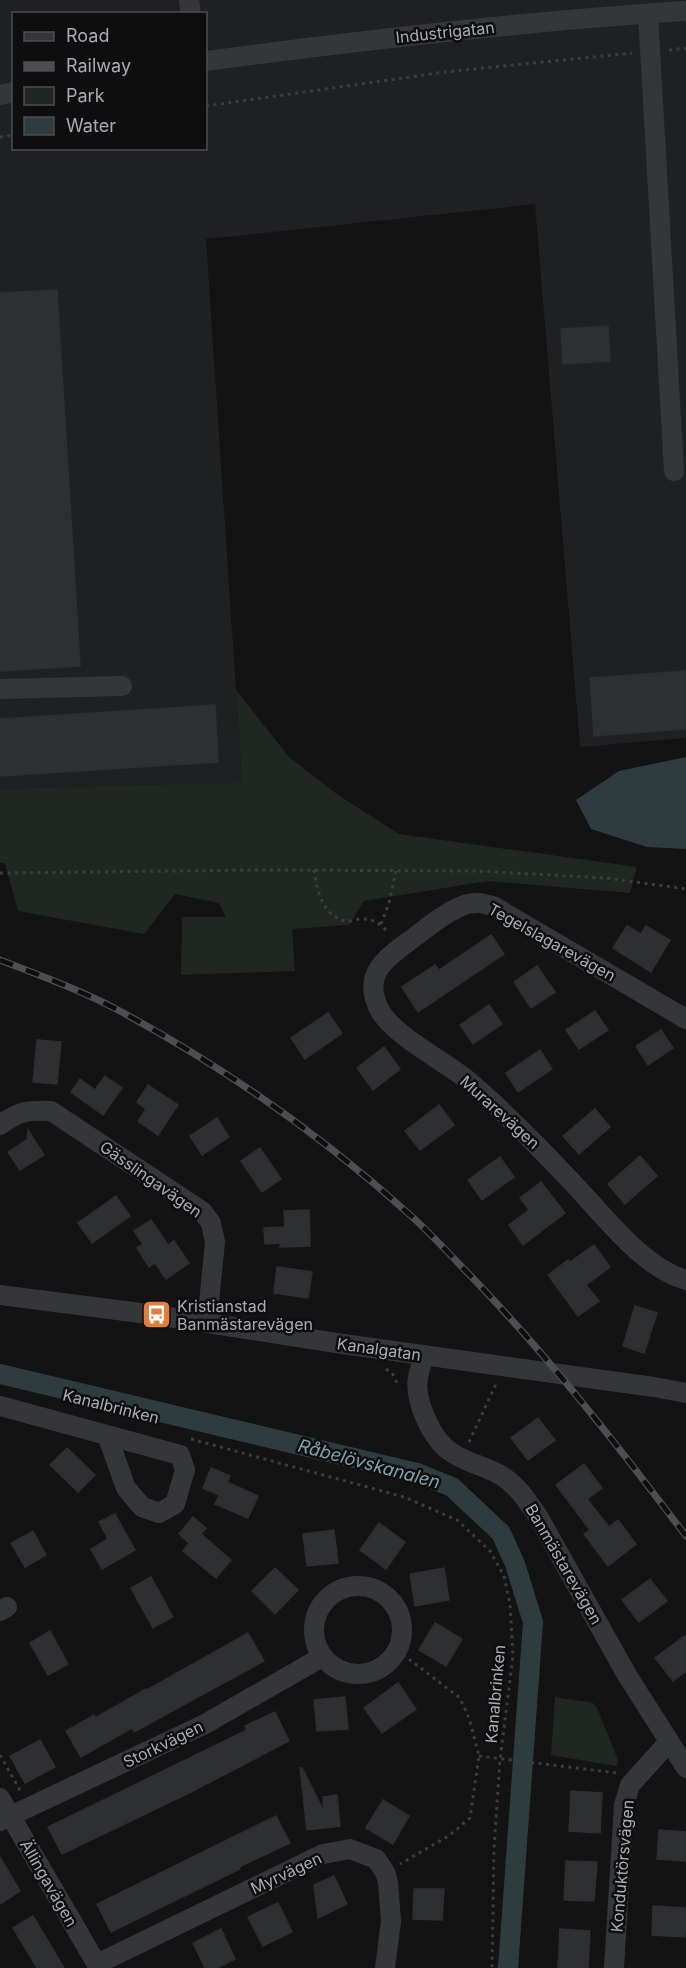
<svg xmlns="http://www.w3.org/2000/svg" width="686" height="1968" font-family="Inter,sans-serif">
<style>
.built{fill:#1f2021;fill-rule:evenodd}
.green{fill:#202720}
.water{fill:#2f3c3e}
.lines{fill:none;stroke-linecap:round;stroke-linejoin:round}
.canal{stroke:#2f3c3e;stroke-width:20}
.building{fill:#2e2f30;stroke:#2d2e30;stroke-width:1.5}
.path{stroke:#3a3d40;stroke-width:3;stroke-dasharray:3 4.5;stroke-linecap:butt}
.minor{stroke:#343639;stroke-width:20}
.rail-casing{stroke:#4c4f52;stroke-width:7}
.rail{stroke:#0e0e0f;stroke-width:4.5;stroke-dasharray:14;stroke-linecap:butt}
.labels{text-anchor:middle;stroke-width:5;stroke-linejoin:round;paint-order:stroke}
.street-label{font-size:16px;fill:#a6aeb4;stroke:#0e0e0f}
.poi-label{font-size:16px;fill:#a6aeb4;stroke:#0e0e0f;text-anchor:start}
.water-label{font-size:18px;font-style:italic;fill:#7fa3ac;stroke:#0e0e0f}
</style>
<rect width="100%" height="100%" fill="#131314"/>
<path class="built" d="M0,0H686V738L580,747L535,204L206,239L242,782L0,789ZM14,14H206V148H14Z"/>
<g class="green">
<polygon points="236,690 289,757 338,795 399,834 637,867 630,893 488,881 364,901 349,925 292,929 295,971 181,975 182,917 226,917 219,903 175,894 144,934 18,911 5,863 0,863 0,789 242,782"/>
<polygon points="555,1697 593,1703 597,1708 618,1760 617,1766 551,1755"/>
</g>
<polygon class="water" points="686,757 686,849 647,847 591,829 576,800 619,771"/>
<g class="lines">
<polyline class="canal" points="0,1374 417,1473 452,1487 501,1533 515,1564 533,1622 508,1968"/>
</g>
<g class="building">
<polygon points="57,290 80,666 0,671 0,293"/>
<polygon points="608,326 610,361 563,364 561,329"/>
<polygon points="686,671 686,729 594,736 590,678"/>
<polygon points="215,705 218,762 0,776 0,719"/>
<polygon points="627,926 641,934 646,926 670,940 651,972 613,948"/>
<polygon points="491,935 504,954 418,1012 402,987 435,965 439,970"/>
<polygon points="537,966 555,992 531,1008 514,982"/>
<polygon points="489,1005 502,1024 473,1044 460,1025"/>
<polygon points="595,1011 608,1030 579,1049 566,1030"/>
<polygon points="328,1013 342,1033 305,1059 291,1038"/>
<polygon points="661,1030 673,1048 648,1065 636,1046"/>
<polygon points="37,1040 61,1042 57,1084 33,1082"/>
<polygon points="384,1047 400,1069 373,1090 357,1068"/>
<polygon points="540,1050 552,1069 518,1092 506,1073"/>
<polygon points="105,1076 122,1088 103,1115 71,1092 80,1079 95,1090"/>
<polygon points="148,1085 178,1105 158,1135 138,1121 146,1109 137,1102"/>
<polygon points="439,1105 454,1125 420,1150 405,1131"/>
<polygon points="595,1109 610,1127 579,1154 563,1136"/>
<polygon points="217,1118 229,1137 202,1155 190,1136"/>
<polygon points="28,1130 44,1155 20,1170 8,1152 27,1140"/>
<polygon points="260,1148 281,1179 262,1192 241,1161"/>
<polygon points="640,1156 657,1176 625,1204 608,1184"/>
<polygon points="500,1157 514,1177 482,1200 468,1180"/>
<polygon points="541,1182 565,1213 523,1245 509,1225 529,1210 520,1198"/>
<polygon points="116,1196 130,1216 92,1243 78,1223"/>
<polygon points="309,1210 310,1246 280,1247 281,1243 265,1244 264,1228 285,1227 284,1211"/>
<polygon points="151,1220 168,1245 174,1241 189,1263 166,1279 155,1263 149,1267 137,1248 143,1244 134,1231"/>
<polygon points="594,1245 610,1267 586,1285 599,1301 578,1316 548,1275 568,1260 570,1262"/>
<polygon points="277,1267 312,1272 308,1298 274,1293"/>
<polygon points="635,1306 657,1313 644,1353 623,1346"/>
<polygon points="538,1418 555,1440 528,1460 511,1438"/>
<polygon points="67,1448 95,1475 78,1492 50,1465"/>
<polygon points="584,1464 602,1488 587,1499 609,1527 618,1520 636,1544 608,1566 584,1534 590,1530 556,1485"/>
<polygon points="211,1468 230,1476 227,1482 258,1496 248,1518 215,1504 219,1495 203,1488"/>
<polygon points="115,1514 135,1550 102,1569 91,1549 108,1539 99,1522"/>
<polygon points="193,1517 206,1528 201,1534 231,1560 216,1578 183,1551 189,1543 179,1534"/>
<polygon points="379,1523 405,1542 386,1569 360,1550"/>
<polygon points="334,1530 338,1563 307,1566 303,1534"/>
<polygon points="33,1531 46,1555 25,1567 11,1543"/>
<polygon points="275,1568 298,1590 275,1614 252,1591"/>
<polygon points="444,1568 449,1600 415,1606 410,1574"/>
<polygon points="151,1577 173,1617 153,1628 131,1588"/>
<polygon points="650,1579 667,1601 639,1622 622,1600"/>
<polygon points="435,1623 462,1639 446,1666 419,1650"/>
<polygon points="50,1631 68,1664 48,1675 30,1643"/>
<polygon points="248,1633 264,1661 134,1732 132,1728 81,1757 66,1731 94,1715 95,1718 146,1689 147,1690"/>
<polygon points="686,1635 686,1671 673,1681 655,1658"/>
<polygon points="398,1683 416,1709 382,1733 364,1708"/>
<polygon points="345,1697 348,1729 317,1731 314,1700"/>
<polygon points="275,1712 289,1741 191,1792 62,1854 48,1827 247,1730 245,1726"/>
<polygon points="40,1740 55,1767 25,1783 10,1756"/>
<polygon points="300,1768 302,1768 324,1812 323,1797 337,1795 340,1826 307,1830"/>
<polygon points="571,1791 602,1793 600,1833 569,1831"/>
<polygon points="383,1800 409,1816 393,1844 366,1828"/>
<polygon points="276,1816 290,1843 239,1867 240,1869 111,1932 97,1904"/>
<polygon points="659,1830 686,1832 686,1861 657,1859"/>
<polygon points="0,1857 20,1891 0,1904"/>
<polygon points="566,1861 597,1862 594,1901 564,1900"/>
<polygon points="334,1876 347,1904 318,1918 314,1885"/>
<polygon points="414,1889 444,1889 442,1920 413,1919"/>
<polygon points="278,1903 292,1932 263,1946 248,1917"/>
<polygon points="653,1906 686,1908 685,1937 652,1935"/>
<polygon points="33,1916 64,1968 37,1968 13,1928"/>
<polygon points="221,1929 235,1959 217,1968 205,1968 193,1943"/>
<polygon points="560,1929 590,1931 588,1968 558,1968"/>
</g>
<g class="lines">
<g class="path">
<polyline points="669,50 686,48"/>
<polyline points="206,106 445,72 632,53"/>
<polyline points="0,137 14,135"/>
<path d="M314,870C317,890 322,915 345,921C349,922 355,920 359,919C372,918 381,923 388,933"/>
<polyline points="0,873 260,870 476,871 606,878 686,889"/>
<polyline points="381,924 389,903 396,871"/>
<polyline points="386,1369 392,1373 398,1385"/>
<polyline points="191,1439 404,1497 457,1520 490,1551 504,1576 510,1604 513,1656 500,1760 494,1848 492,1968"/>
<polyline points="469,1442 497,1382"/>
<polyline points="397,1650 460,1698 469,1718 479,1756 470,1818 450,1835 400,1864"/>
<polyline points="0,1755 21,1792"/>
<polyline points="479,1756 617,1773"/>
</g>
<g class="minor">
<polyline points="189,0 191,14"/>
<polyline points="648,14 674,471"/>
<path d="M206,61C365,40 525,21 686,11"/>
<polyline points="0,95 14,92"/>
<polyline points="0,689 122,686"/>
<path d="M686,1019L493,906C487,905 480,902 475,903C457,903 430,925 416,936C390,956 362,970 378,1007C390,1034 443,1060 466,1079C503,1110 537,1145 570,1180C603,1214 641,1267 686,1280"/>
<path d="M0,1125C19,1111 28,1110 51,1111L202,1211L211,1223L215,1242L207,1323"/>
<polyline points="0,1295 156,1315 336,1343 654,1387 686,1393"/>
<path d="M423,1356C422,1363 419,1371 418,1378C414,1400 432,1440 451,1452C466,1463 486,1466 502,1476C518,1486 528,1502 539,1518L627,1675L686,1768"/>
<polyline points="0,1406 180,1455 185,1470 175,1504 159,1513 142,1507 126,1488 107,1435"/>
<circle cx="358" cy="1630" r="44"/>
<polyline points="0,1611 7,1607"/>
<polyline points="0,1798 99,1968"/>
<polyline points="0,1821 205,1724 322,1657"/>
<polyline points="97,1964 323,1854 350,1849 376,1859 385,1872 388,1882 391,1921 385,1968"/>
<polyline points="614,1968 624,1805 630,1785 669,1742"/>
</g>
<defs>
<path id="rail" d="M0,960C39,975 80,990 118,1010C222,1066 321,1135 409,1214C427,1230 444,1248 461,1266C543,1349 615,1442 686,1536"/>
</defs>
<use href="#rail" class="rail-casing"/>
<use href="#rail" class="rail"/>
</g>
<defs>
<symbol id="bus-square" viewBox="-11 -11 22 22"><rect x="-9" y="-9" width="18" height="18" rx="4" fill="#e17e3e" stroke="#0e0e0f"/><path d="M-5-6H5V4H4V6H2V4H-2V6H-4V4H-5ZM-3.5-4V0h7V-4ZM-3.5 1.2v1.5H-2V1.2ZM2 1.2v1.5H3.5V1.2Z" fill="#fff"/></symbol>
</defs>
<g fill-rule="evenodd">
<use href="#bus-square" x="140" y="1298" width="33" height="33"/>
</g>
<g class="labels">
<g class="street-label">
<text transform="translate(445 32) rotate(-6)" y="6">Industrigatan</text>
<text transform="translate(552 942) rotate(29)" y="6">Tegelslagarevägen</text>
<text transform="translate(500 1112) rotate(42)" y="6">Murarevägen</text>
<text transform="translate(151 1179) rotate(35)" y="6">Gässlingavägen</text>
<text transform="translate(379 1349) rotate(8)" y="6">Kanalgatan</text>
<text transform="translate(111 1406) rotate(14)" y="6">Kanalbrinken</text>
<text transform="translate(564 1564) rotate(60)" y="6">Banmästarevägen</text>
<text transform="translate(495 1694) rotate(-85)" y="6">Kanalbrinken</text>
<text transform="translate(163 1744) rotate(-26)" y="6">Storkvägen</text>
<text transform="translate(622 1866) rotate(-85)" y="6">Konduktörsvägen</text>
<text transform="translate(286 1873) rotate(-25)" y="6">Myrvägen</text>
<text transform="translate(49 1883) rotate(60)" y="6">Ällingavägen</text>
</g>
<g class="poi-label">
<text x="177" y="1312">Kristianstad<tspan x="177" dy="18">Banmästarevägen</tspan></text>
</g>
<g class="water-label">
<text transform="translate(369 1464) rotate(15)" y="6">Råbelövskanalen</text>
</g>
</g>
<rect x="12" y="12" width="195" height="138" fill="#0e0e0f" stroke="#4b4e51" stroke-width="1.5"/>
<rect x="24" y="32" width="30" height="9" fill="#343639" stroke="#4b4e51" stroke-width="1.5"/>
<text x="66" y="42" font-size="18" fill="#a6aeb4">Road</text>
<rect x="24" y="62" width="30" height="9" fill="#4c4f52" stroke="#4b4e51" stroke-width="1.5"/>
<text x="66" y="72" font-size="18" fill="#a6aeb4">Railway</text>
<rect x="24" y="87" width="30" height="18" fill="#202720" stroke="#4b4e51" stroke-width="1.5"/>
<text x="66" y="102" font-size="18" fill="#a6aeb4">Park</text>
<rect x="24" y="117" width="30" height="18" fill="#2f3c3e" stroke="#4b4e51" stroke-width="1.5"/>
<text x="66" y="132" font-size="18" fill="#a6aeb4">Water</text>
</svg>
